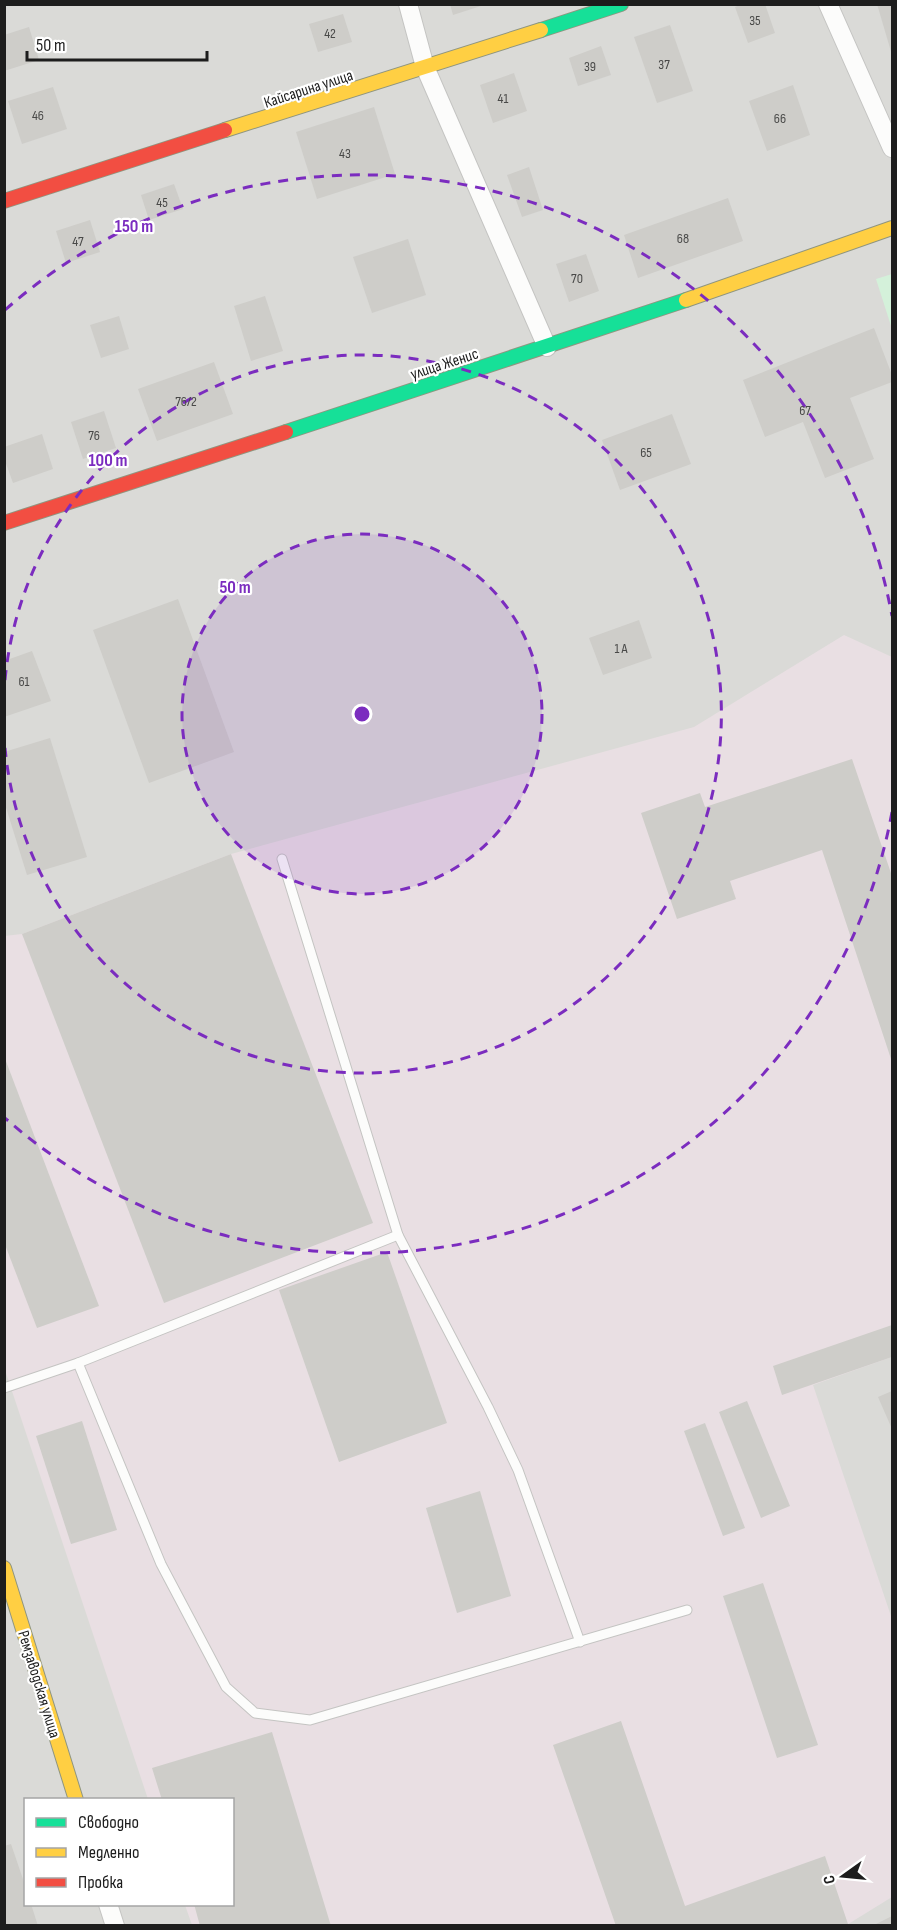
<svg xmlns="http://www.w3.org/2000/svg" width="897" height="1930" font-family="'Sofia Sans Condensed',sans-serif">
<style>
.residential{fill:#dadad7;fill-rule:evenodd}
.industrial{fill:#e9dfe3}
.park{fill:#d4f1da}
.building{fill:#cecdc9}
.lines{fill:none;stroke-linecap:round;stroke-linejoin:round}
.lane-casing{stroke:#c4c4c2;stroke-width:11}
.street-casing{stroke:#c4c4c2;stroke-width:20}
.fast-casing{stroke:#8f957f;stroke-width:16}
.slow-casing{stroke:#8f957f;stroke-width:16}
.jam-casing{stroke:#8f957f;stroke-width:16}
.lane{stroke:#fcfcfb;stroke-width:9}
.street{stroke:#fcfcfb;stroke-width:18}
.fast{stroke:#16e098;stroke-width:14}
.slow{stroke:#ffcf43;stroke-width:14}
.jam{stroke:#f24e42;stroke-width:14}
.ring{fill:none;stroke:#7b2cbf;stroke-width:3;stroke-dasharray:10 8}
.labels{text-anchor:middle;stroke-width:4.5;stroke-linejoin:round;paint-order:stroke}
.number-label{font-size:14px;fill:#494948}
.street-label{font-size:16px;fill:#1d1d1d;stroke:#fff}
.centre{fill:#7b2cbf;stroke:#fff;stroke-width:3}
.ring-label{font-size:18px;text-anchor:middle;font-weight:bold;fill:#7b2cbf;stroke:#fff;stroke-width:4.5;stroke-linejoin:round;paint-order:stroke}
</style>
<rect width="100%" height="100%" fill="#ebebe6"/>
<path class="residential" d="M5,5H892V1925L5,1926ZM26,1800H232V1904H26Z"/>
<polygon class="industrial" points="844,635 892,657 892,1357 813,1385 892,1619 892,1897 845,1926 192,1925 185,1905 232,1904 232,1800 148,1799 5,1370 4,936 22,934 231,854 694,727"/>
<polygon class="park" points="892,274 892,329 876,279"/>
<g class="building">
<polygon points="450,4 484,4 484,5 453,15"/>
<polygon points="742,4 765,4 775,33 748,43 735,7"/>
<polygon points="877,4 892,4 892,55"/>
<polygon points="343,14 352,42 318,52 309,24"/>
<polygon points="670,25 693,91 657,103 634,37"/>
<polygon points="29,27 39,60 4,71 4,35"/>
<polygon points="601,46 611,75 578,86 569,58"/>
<polygon points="514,73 527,111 493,123 480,85"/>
<polygon points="793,85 810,135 767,151 749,101"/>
<polygon points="53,87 67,129 22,144 8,101"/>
<polygon points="374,107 395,174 317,199 296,132"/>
<polygon points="529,167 543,210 522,217 507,175"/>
<polygon points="174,184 183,209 149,220 141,195"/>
<polygon points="728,198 743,241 638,278 624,235"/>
<polygon points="90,220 100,252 66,263 56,231"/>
<polygon points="408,239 426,295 372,313 353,257"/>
<polygon points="586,254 599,291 569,302 556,264"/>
<polygon points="265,296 283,351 251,361 234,306"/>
<polygon points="119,316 129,349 101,358 90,325"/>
<polygon points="874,328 892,375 892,382 850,398 874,459 825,478 803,422 765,437 743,380"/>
<polygon points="214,362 233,414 157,441 138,389"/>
<polygon points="104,411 116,448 83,459 71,422"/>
<polygon points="672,414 691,464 620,490 602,440"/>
<polygon points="42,434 53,469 13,483 4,458 4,447"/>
<polygon points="178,599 234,752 149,783 93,630"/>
<polygon points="639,620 652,658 603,675 589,638"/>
<polygon points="32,651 51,701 4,717 4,661"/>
<polygon points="50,738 87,857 27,875 4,801 4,752"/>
<polygon points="852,759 892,876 892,1062 822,850 730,881 736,899 677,919 641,813 700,793 705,807"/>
<polygon points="231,854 373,1223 164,1303 22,934"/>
<polygon points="4,1056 99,1306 37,1328 4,1242"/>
<polygon points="387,1252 447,1423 339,1462 279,1290"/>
<polygon points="892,1325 892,1357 782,1395 773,1366"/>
<polygon points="892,1391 892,1429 878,1397"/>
<polygon points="747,1401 790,1506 761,1518 719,1412"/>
<polygon points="82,1421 117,1530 71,1544 36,1436"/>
<polygon points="705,1423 745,1528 723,1536 684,1431"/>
<polygon points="480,1491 511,1596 457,1613 426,1508"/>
<polygon points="763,1583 818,1745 777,1758 723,1596"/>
<polygon points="621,1721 685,1906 825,1856 848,1924 616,1926 553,1745"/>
<polygon points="272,1732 331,1926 200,1926 194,1904 232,1904 232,1800 162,1800 152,1768"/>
<polygon points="11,1844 26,1888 26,1904 31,1904 38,1926 4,1926 4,1846"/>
<polygon points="892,1916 892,1926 872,1926"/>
</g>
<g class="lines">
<defs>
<g id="lane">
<polyline points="282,859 398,1235 488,1407 518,1470 580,1642"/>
<polyline points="78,1363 161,1564 226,1687 255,1713 310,1720 687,1610"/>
<polyline points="4,1388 78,1363 398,1235"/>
</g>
<g id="street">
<polyline points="408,4 425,67 547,347"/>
<polyline points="828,4 892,148"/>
<polyline points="108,1904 115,1926"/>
</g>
<g id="fast">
<polyline points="541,30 621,4"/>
<polyline points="286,432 686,300"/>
</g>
<g id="slow">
<polyline points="225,130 541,30"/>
<polyline points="686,300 892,228"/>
<polyline points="4,1568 76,1800"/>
</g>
<g id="jam">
<polyline points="4,201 225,130"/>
<polyline points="4,523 286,432"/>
</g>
</defs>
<use href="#lane" class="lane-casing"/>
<use href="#street" class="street-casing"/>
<use href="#fast" class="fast-casing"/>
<use href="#slow" class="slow-casing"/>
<use href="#jam" class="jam-casing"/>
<use href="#lane" class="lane"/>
<use href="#street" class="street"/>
<use href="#fast" class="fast"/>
<use href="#slow" class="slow"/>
<use href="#jam" class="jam"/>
</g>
<circle cx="362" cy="714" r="180" fill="#7b2cbf" fill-opacity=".12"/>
<g class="ring">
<circle cx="362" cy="714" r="180"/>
<path d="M5 680A359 359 0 1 1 5 748"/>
<path d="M892 812A539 539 0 0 1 5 1118M5 310A539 539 0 0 1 892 616"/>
</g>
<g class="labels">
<g class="number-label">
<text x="755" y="25">35</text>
<text x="330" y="38">42</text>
<text x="664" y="69">37</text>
<text x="590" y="71">39</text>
<text x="503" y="103">41</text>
<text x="38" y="120">46</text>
<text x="780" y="123">66</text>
<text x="345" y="158">43</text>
<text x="162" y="207">45</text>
<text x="683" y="243">68</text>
<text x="78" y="246">47</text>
<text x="577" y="283">70</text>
<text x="186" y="406">76/2</text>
<text x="805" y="415">67</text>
<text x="94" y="440">76</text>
<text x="646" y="457">65</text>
<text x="621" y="653">1 А</text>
<text x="24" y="686">61</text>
</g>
<g class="street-label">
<text transform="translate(308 88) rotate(-18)" y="6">Кайсарина улица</text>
<text transform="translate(444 363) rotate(-18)" y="6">улица Женис</text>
<text transform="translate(40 1684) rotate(73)" y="6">Ремзаводская улица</text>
</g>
</g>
<circle cx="362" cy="714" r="9" class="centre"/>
<g class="ring-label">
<text x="134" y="232">150 m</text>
<text x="108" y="466">100 m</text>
<text x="235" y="593">50 m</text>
</g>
<rect width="897" height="1930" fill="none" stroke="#1d1d1d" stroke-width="12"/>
<rect x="24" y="1798" width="210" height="108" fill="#ffffff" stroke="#a5a5a5" stroke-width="1.5"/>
<rect x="36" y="1818" width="30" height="9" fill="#16e098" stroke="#a5a5a5" stroke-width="1.5"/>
<text x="78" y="1828" font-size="18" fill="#1d1d1d">Свободно</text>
<rect x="36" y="1848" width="30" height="9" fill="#ffcf43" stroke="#a5a5a5" stroke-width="1.5"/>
<text x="78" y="1858" font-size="18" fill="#1d1d1d">Медленно</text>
<rect x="36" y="1878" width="30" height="9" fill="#f24e42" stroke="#a5a5a5" stroke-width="1.5"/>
<text x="78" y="1888" font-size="18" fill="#1d1d1d">Пробка</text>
<g transform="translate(843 1876) rotate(255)" stroke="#ffffff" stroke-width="4.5" paint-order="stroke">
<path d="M0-4.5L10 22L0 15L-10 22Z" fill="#1d1d1d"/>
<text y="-9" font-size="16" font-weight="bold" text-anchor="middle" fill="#1d1d1d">С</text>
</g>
<path d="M27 51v9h180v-9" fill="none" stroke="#1d1d1d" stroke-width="3"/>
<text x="36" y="51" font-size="18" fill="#1d1d1d" stroke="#ffffff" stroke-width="4.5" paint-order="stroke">50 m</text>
</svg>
